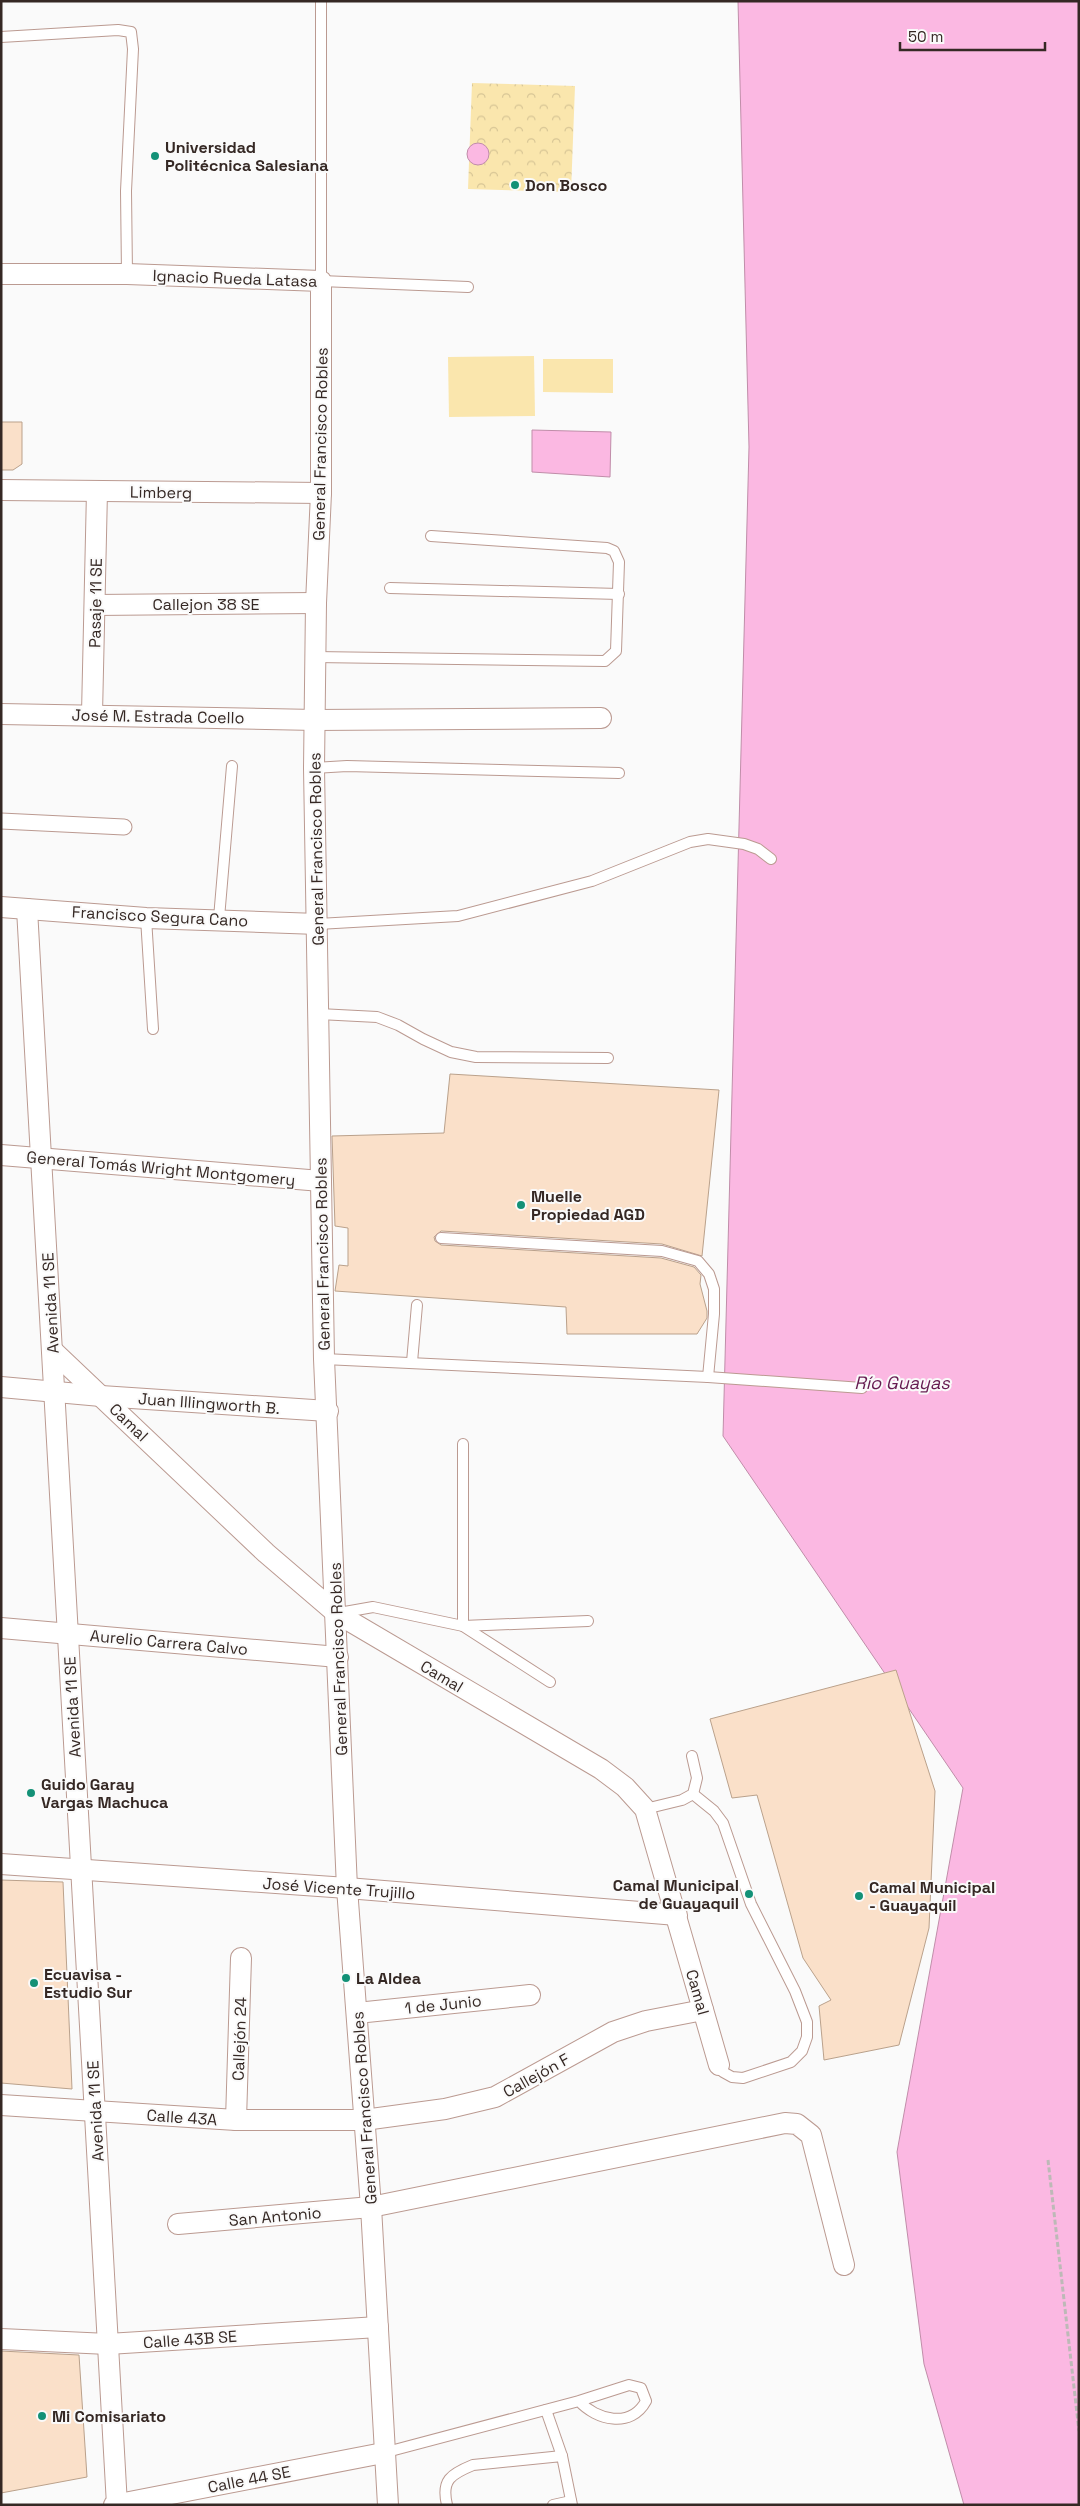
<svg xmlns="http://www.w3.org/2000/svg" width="1080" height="2506" font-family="'Space Grotesk',sans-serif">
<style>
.park{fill:url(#park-crowns)}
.garden{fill:#fae6ad}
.water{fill:#fbb8e2;stroke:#c08da9}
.building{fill:#fae0c9;stroke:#baa18b}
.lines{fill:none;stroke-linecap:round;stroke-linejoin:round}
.service-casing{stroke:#bb9a91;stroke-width:12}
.pedestrian-casing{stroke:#bb9a91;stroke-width:17}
.minor-casing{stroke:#bb9a91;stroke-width:22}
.path{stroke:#bdb9b7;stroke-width:3;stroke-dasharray:5 2.5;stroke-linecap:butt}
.service{stroke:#fff;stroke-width:10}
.pedestrian{stroke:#fff;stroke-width:15}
.minor{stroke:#fff;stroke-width:20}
.poi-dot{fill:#139177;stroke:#fafafa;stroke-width:2}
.labels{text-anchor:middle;stroke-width:4;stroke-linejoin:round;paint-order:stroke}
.poi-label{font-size:16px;font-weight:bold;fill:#352824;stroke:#fafafa;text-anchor:start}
.street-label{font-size:16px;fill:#352824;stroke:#fafafa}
.water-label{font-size:18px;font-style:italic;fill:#661b51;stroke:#fafafa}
</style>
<defs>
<pattern id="park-crowns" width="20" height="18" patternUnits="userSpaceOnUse" patternTransform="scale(1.25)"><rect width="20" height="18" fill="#fae6ad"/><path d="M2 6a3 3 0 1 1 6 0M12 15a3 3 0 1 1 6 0" fill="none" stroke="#d7c595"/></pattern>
</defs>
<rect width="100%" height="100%" fill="#fafafa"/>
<polygon class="park" points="472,83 575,86 571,192 468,189"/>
<g class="garden">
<polygon points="534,356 535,416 449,417 448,357"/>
<polygon points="543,359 613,359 613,393 543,392"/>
</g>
<g class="water">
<polygon points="738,1 1079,1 1079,2505 964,2505 924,2364 897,2152 963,1788 723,1436 749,447"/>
<circle cx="478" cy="154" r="11"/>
<polygon points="532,430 611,432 610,477 532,472"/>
</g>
<g class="building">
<polygon points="1,422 22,422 22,464 13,470 1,470"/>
<polygon points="450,1074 719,1090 702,1256 662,1244 441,1231 434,1237 435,1241 441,1245 661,1258 694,1267 701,1275 700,1284 707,1311 707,1318 697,1334 567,1334 566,1307 335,1291 339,1265 348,1266 348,1228 335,1226 332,1136 444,1133"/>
<polygon points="896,1670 935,1791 929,1928 899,2045 824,2060 819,2006 831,2000 803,1958 757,1795 732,1798 710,1719"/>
<polygon points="1,1880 63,1882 72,2089 1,2083"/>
<polygon points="1,2351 79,2355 87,2477 1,2493"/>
</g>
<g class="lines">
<defs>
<g id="service">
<polyline points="321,1 321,281 468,287"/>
<polyline points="1,37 118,30 131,32 133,49 126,191 127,274"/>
<polyline points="390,588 619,594"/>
<polyline points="315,657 605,661 616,651 619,562 614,551 607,548 431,536"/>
<polyline points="314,768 347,766 619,773"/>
<polyline points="146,918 153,1029"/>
<polyline points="219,918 232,766"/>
<polyline points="318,924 458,916 592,881 690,842 708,839 744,844 758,849 771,859"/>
<polyline points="319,1014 377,1017 398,1025 423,1039 451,1052 476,1057 608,1058"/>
<polyline points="441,1238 662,1251 698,1261 709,1274 714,1289 714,1314 708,1377"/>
<polyline points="324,1359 708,1377 862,1388"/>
<polyline points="412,1362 417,1305"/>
<polyline points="463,1444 463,1626 550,1682"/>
<polyline points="339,1613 373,1607 463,1626 588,1621"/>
<polyline points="693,1794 714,1811 723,1823 751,1904 795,1991 807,2022 807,2037 802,2051 791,2062 743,2078 732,2077 723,2072 719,2065"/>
<polyline points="645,1809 682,1800 693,1794 697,1778 692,1756"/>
<polyline points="546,2410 562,2456"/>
<path d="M383,2453L579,2401L629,2385L641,2388L646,2401C631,2429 596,2420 579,2401"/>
<path d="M447,2505C441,2480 451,2474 473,2465L562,2456L572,2505"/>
<polyline points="553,2505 571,2501"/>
</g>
<polyline id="pedestrian" points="1,821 124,827"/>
<g id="minor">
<polyline points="1,274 127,274 321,281 321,493 316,603 314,768 324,1359 347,1888 371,2207 388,2505"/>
<polyline points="1,490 321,493"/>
<polyline points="95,605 316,603"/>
<polyline points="1,714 315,720 601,718"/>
<polyline points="92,714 97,491"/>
<polyline points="1,907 146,918 318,924"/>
<polyline points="27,909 117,2505"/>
<polyline points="1,1155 321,1181"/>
<polyline points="52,1350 266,1553 336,1613 601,1769 625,1787 645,1809 719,2065"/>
<polyline points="1,1387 101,1396 328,1411"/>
<polyline points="1,1628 338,1657"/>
<polyline points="1,1864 347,1888 677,1915"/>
<polyline points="357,2013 530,1995"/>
<polyline points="1,2105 236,2120 364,2120 445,2109 495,2097 613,2032 646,2021 703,2010"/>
<polyline points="236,2120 241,1958"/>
<polyline points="178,2224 371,2207 785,2123 797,2124 811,2135 844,2265"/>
<polyline points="1,2339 108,2344 378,2327"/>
<polyline points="114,2505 383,2453"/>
</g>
</defs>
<use href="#service" class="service-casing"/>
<use href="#pedestrian" class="pedestrian-casing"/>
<use href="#minor" class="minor-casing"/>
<polyline class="path" points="1048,2160 1079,2431"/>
<use href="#service" class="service"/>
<use href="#pedestrian" class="pedestrian"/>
<use href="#minor" class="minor"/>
</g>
<g class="poi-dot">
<circle cx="155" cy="156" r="5"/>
<circle cx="515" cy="185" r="5"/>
<circle cx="521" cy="1205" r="5"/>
<circle cx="31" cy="1793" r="5"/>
<circle cx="749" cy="1894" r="5"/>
<circle cx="859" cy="1896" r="5"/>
<circle cx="346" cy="1978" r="5"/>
<circle cx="34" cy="1983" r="5"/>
<circle cx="42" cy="2416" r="5"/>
</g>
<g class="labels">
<g class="poi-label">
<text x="165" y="153">Universidad<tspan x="165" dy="18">Politécnica Salesiana</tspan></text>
<text x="525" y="191">Don Bosco</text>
<text x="531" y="1202">Muelle<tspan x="531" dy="18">Propiedad AGD</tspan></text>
<text x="41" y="1790">Guido Garay<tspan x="41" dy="18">Vargas Machuca</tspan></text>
<text x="739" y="1891" text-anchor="end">Camal Municipal<tspan x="739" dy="18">de Guayaquil</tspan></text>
<text x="869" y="1893">Camal Municipal<tspan x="869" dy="18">- Guayaquil</tspan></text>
<text x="44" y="1980">Ecuavisa -<tspan x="44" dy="18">Estudio Sur</tspan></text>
<text x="356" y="1984">La Aldea</text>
<text x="52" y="2422">Mi Comisariato</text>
</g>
<g class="street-label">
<text transform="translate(235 278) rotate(2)" y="6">Ignacio Rueda Latasa</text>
<text transform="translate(320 444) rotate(-89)" y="6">General Francisco Robles</text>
<text transform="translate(161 492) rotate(1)" y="6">Limberg</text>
<text transform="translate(95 603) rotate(-89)" y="6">Pasaje 11 SE</text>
<text x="206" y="610">Callejon 38 SE</text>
<text transform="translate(158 716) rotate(1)" y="6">José M. Estrada Coello</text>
<text transform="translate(316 849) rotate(-91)" y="6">General Francisco Robles</text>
<text transform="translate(160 916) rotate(3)" y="6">Francisco Segura Cano</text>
<text transform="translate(161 1168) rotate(5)" y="6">General Tomás Wright Montgomery</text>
<text transform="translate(322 1254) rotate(-91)" y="6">General Francisco Robles</text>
<text transform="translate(50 1303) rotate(-93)" y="6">Avenida 11 SE</text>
<text transform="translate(209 1403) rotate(4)" y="6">Juan Illingworth B.</text>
<text transform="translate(129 1422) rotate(44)" y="6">Camal</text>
<text transform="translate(169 1642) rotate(5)" y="6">Aurelio Carrera Calvo</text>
<text transform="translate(338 1659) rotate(-92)" y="6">General Francisco Robles</text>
<text transform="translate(442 1676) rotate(31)" y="6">Camal</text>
<text transform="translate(72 1707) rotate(-93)" y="6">Avenida 11 SE</text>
<text transform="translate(339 1888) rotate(4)" y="6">José Vicente Trujillo</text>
<text transform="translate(698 1992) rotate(74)" y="6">Camal</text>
<text transform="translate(443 2004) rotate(-6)" y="6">1 de Junio</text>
<text transform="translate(239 2039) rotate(-88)" y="6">Callejón 24</text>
<text transform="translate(536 2075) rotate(-29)" y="6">Callejón F</text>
<text transform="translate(364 2108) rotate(-94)" y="6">General Francisco Robles</text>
<text transform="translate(95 2111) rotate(-93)" y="6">Avenida 11 SE</text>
<text transform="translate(182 2117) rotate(4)" y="6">Calle 43A</text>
<text transform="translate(275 2216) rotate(-5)" y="6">San Antonio</text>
<text transform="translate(190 2339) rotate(-4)" y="6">Calle 43B SE</text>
<text transform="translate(249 2479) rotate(-11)" y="6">Calle 44 SE</text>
</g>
<g class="water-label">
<text x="902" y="1389">Río Guayas</text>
</g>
</g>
<rect width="1080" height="2506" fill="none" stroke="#352824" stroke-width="5"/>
<path d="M900 42v8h145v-8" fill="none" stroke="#352824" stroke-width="2.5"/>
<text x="908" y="42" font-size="15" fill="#352824" stroke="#fafafa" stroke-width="4" paint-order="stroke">50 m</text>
</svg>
